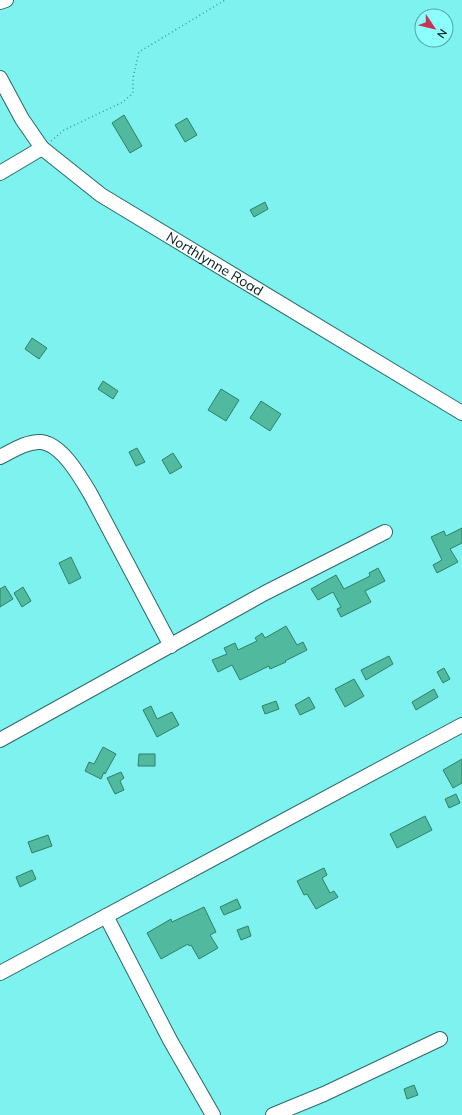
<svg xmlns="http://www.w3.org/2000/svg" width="462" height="1115" font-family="Mulish,sans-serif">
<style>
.building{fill:#51b99d;stroke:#30806b}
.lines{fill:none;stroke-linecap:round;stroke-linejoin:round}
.minor-casing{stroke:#2b6967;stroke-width:16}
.path{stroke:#499593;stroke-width:1.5;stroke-dasharray:1 3;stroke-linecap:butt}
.minor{stroke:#fff;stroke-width:14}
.labels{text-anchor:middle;stroke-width:3.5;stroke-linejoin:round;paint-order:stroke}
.street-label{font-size:14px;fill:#062020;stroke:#8cfffc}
</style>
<rect width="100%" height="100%" fill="#7ef2ee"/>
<g class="building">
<polygon points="124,115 142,146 130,153 112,123"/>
<polygon points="187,118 197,135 185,142 175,125"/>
<polygon points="265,202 268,209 254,217 250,210"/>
<polygon points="32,338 47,348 39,359 25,349"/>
<polygon points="103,381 118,391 113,399 98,389"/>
<polygon points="221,389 239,400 226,421 208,410"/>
<polygon points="261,401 281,414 270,431 250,418"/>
<polygon points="137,448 145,462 136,466 129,452"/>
<polygon points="173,453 182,467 170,474 162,460"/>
<polygon points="462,528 462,543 450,549 458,562 437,573 433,565 442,560 431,537 444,531 446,536"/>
<polygon points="71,557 81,578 69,584 59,563"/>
<polygon points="378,568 385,581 365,591 371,602 341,617 337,609 341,607 333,592 318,600 311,589 336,575 344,589 370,576 369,573"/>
<polygon points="5,586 13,599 0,607 0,589"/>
<polygon points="23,587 31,601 22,607 14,593"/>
<polygon points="286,626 297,645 303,642 307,650 285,661 286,662 270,669 269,666 240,680 232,665 218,672 212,660 227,654 224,648 235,643 238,650 257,641 255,638 262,633 265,638"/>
<polygon points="389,656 393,664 366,680 361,670"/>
<polygon points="444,668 450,679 443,683 437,672"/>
<polygon points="354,679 364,696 345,707 335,689"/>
<polygon points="434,689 438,697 416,710 412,702"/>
<polygon points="309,697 315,708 300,715 295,705"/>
<polygon points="276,701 279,709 265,714 262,706"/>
<polygon points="151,706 157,719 172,712 179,725 157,737 143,710"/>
<polygon points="103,747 116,754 105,774 104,772 101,779 85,771 89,762 94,764"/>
<polygon points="139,754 155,754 155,766 138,766"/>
<polygon points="462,759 462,783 453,788 443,770"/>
<polygon points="121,772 124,778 120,781 124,790 115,794 107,778"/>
<polygon points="456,794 460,803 449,808 445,799"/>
<polygon points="425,816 432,830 397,848 390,834"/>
<polygon points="48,835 52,846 32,853 28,842"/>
<polygon points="324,868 327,875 322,878 330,893 334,891 338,897 316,909 307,894 304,895 297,881"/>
<polygon points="32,870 36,879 20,887 16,877"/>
<polygon points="237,899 241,908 224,915 220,907"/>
<polygon points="204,907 216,932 210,935 218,948 199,959 191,945 189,946 188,944 161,959 147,933 171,919 172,922"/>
<polygon points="248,926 251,936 241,940 237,930"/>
<polygon points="414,1085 418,1095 407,1099 404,1089"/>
</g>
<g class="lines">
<defs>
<g id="minor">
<polyline points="0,2 6,0"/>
<path id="s1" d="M0,78L22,119L42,148L101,195L462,413"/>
<polyline points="0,173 42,148"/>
<path d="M0,457C12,451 27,441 41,442C62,444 81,478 91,495L171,646"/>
<polyline points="0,740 265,593 385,532"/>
<polyline points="106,916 170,1040 213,1115"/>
<polyline points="0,973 462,725"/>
<polyline points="273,1115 324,1094 440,1039"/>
</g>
</defs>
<use href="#minor" class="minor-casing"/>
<polyline class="path" points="51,141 64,130 123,102 133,93 133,78 139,52 225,0"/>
<use href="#minor" class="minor"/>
</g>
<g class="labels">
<g class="street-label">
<text dy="5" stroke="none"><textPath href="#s1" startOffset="290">Northlynne Road</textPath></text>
</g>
</g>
<g transform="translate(434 28) rotate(125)"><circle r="19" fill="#8cfffc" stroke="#56a6a4"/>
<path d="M0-3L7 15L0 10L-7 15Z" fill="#c43454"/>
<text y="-6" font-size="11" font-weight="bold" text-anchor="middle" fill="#062020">N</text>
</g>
</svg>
